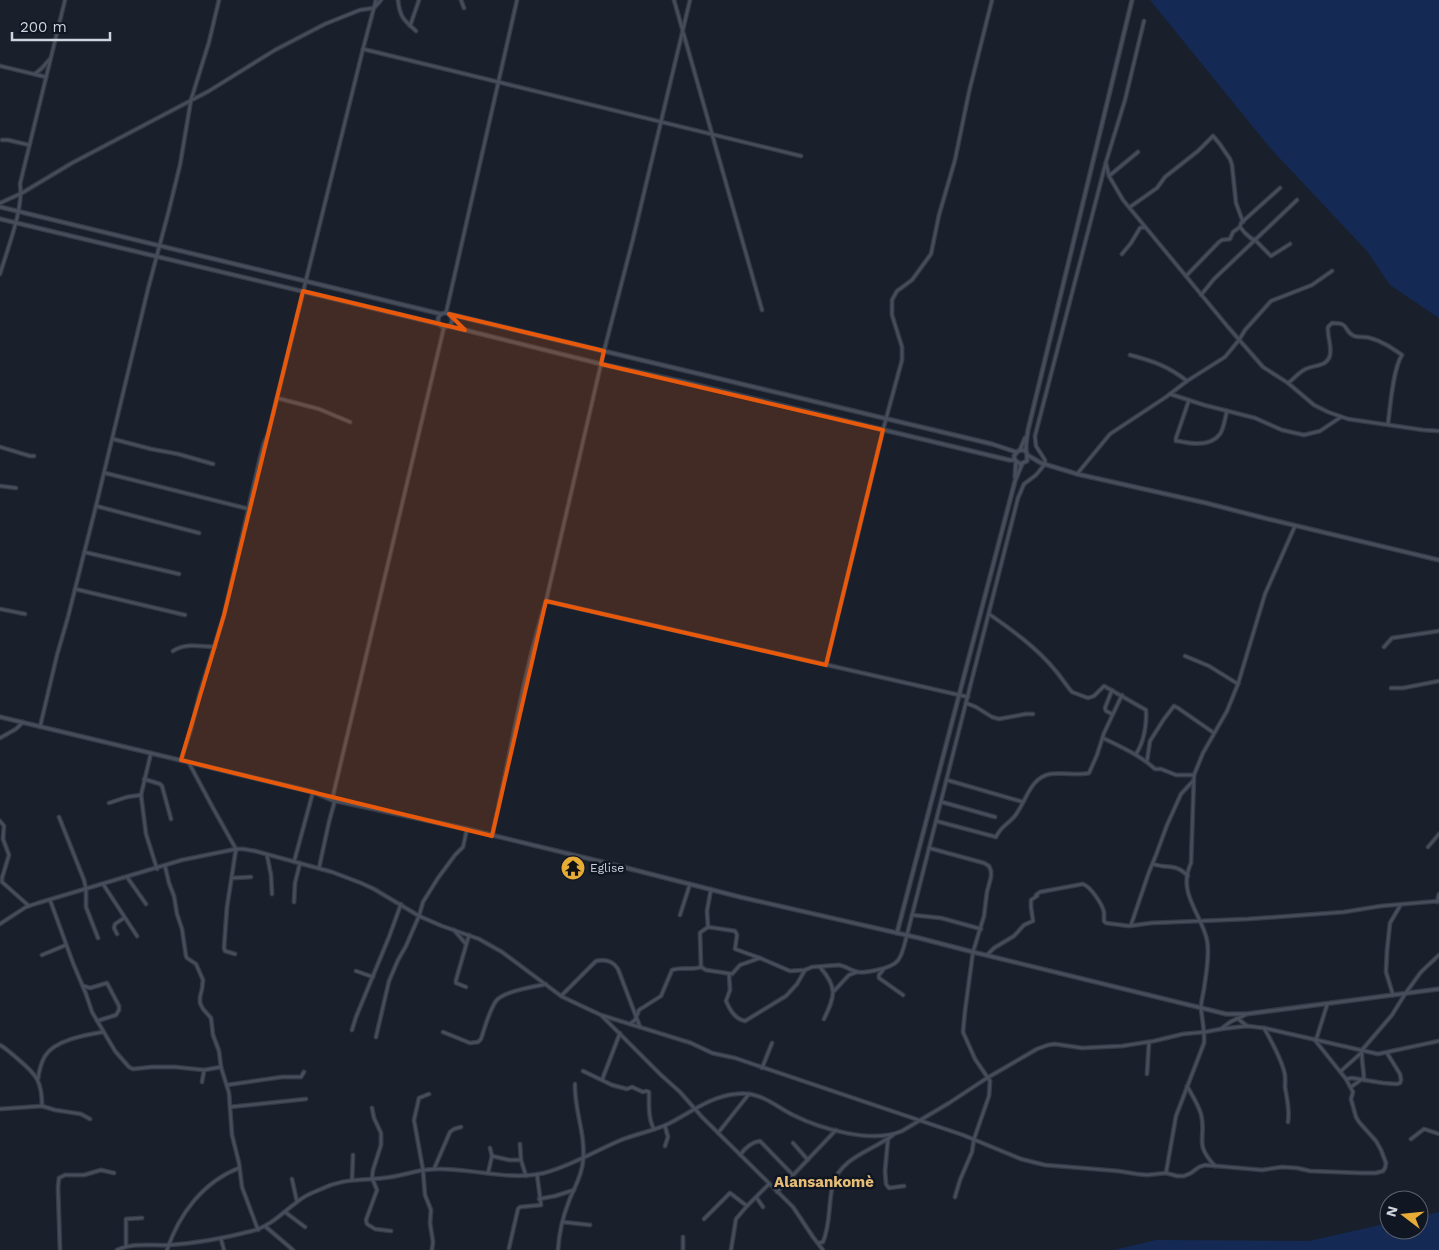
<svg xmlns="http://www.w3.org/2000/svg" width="1439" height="1250" font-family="'Work Sans',sans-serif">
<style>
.green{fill:#142a54}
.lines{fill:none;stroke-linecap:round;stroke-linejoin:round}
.minor-casing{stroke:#363a44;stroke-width:5}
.tertiary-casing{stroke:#363a44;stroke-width:5.5}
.minor{stroke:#464e5c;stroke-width:2.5}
.tertiary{stroke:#464e5c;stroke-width:3}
.marked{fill:#e8590c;fill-opacity:0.2;stroke:#e8590c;stroke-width:4;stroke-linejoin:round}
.labels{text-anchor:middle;stroke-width:5;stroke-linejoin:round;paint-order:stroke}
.poi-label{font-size:12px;fill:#d0d4dd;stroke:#101622;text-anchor:start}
.quarter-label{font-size:15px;font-weight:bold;fill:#e6bd77;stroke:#101622}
</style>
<rect width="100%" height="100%" fill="#19202c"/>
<g class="green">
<polygon points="1150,0 1439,0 1439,318 1390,285 1367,251 1271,149"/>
<polygon points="1439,1212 1439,1250 1114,1250 1156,1240 1309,1241 1389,1223 1389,1230 1419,1230 1419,1217"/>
</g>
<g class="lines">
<defs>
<g id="minor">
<path d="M398,0C400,18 404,20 416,31"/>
<polyline points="461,0 464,8"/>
<polyline points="674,0 762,310"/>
<polyline points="410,26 419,0"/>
<polyline points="363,49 801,156"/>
<polyline points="0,66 46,77"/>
<polyline points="35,74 42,68 50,59"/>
<polyline points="2,140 8,140 29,145"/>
<polyline points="1106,163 1109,176 1123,200 1228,327 1263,367 1288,383 1314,405 1328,412 1348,419 1423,430 1439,431"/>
<polyline points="1109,176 1138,152"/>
<polyline points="0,203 22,193 72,163 209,91 275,50 325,24 360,10 374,8 381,0"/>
<polyline points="1130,207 1157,188 1165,177 1198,151 1213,136 1219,143 1230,159 1232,165 1236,203 1243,222"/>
<polyline points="1240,227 1245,233 1253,240"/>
<polyline points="1254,239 1271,256 1290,244"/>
<polyline points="1122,254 1131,243 1140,228 1145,227"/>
<path d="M0,274C7,250 24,208 20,184L65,0"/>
<polyline points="1186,276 1219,242 1222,240 1230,239 1233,232 1240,227 1241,223 1280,188"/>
<polyline points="1201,295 1214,279 1297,200"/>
<polyline points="446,313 517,0"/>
<path d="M1130,355C1153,361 1168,366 1187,381"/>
<path d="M1288,383C1294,379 1298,373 1304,370C1313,364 1327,368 1330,355C1332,346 1327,336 1328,327L1332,323C1351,323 1342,330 1354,336C1359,338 1365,336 1370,338C1382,341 1392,348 1402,355C1393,368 1390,408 1388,424"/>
<polyline points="1170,394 1204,405 1255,418 1282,430 1304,435 1320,431 1341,417"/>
<polyline points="277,398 319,409 350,422"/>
<path d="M1189,400L1176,438V441H1178C1191,444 1211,447 1220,434C1224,428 1225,418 1227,411"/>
<polyline points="113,439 151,449 178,454 213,464"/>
<polyline points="0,447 30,456 34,456"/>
<polyline points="105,473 249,509"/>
<polyline points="1077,474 1110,434 1166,397 1187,381 1225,357 1239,340 1245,330 1271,301 1312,285 1332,271"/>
<polyline points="0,486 16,488"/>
<polyline points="96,506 199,533"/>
<polyline points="84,552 179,574"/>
<polyline points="75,589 185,615"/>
<polyline points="546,601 968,697"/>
<polyline points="0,609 25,614"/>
<path d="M989,614C1012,630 1037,648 1055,670C1061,677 1066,685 1072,692L1088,698L1094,696L1104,686L1146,710C1147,724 1144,742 1136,754"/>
<polyline points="1384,647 1392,638 1439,631"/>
<path d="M173,651C185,643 200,646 215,647"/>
<polyline points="1185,656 1209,666 1238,684"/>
<polyline points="826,665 883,430 902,360 902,347 892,315 892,300 897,291 912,280 931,254 939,215 955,160 969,92 992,0"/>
<polyline points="1391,688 1403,688 1439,681"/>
<polyline points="966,703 976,707 992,717 999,719 1026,714 1033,714"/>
<polyline points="1112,714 1106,711 1105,708 1112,690"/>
<polyline points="40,727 57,655 68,617 96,506 148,289 169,210 180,165 191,100 209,42 219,0"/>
<polyline points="0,738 16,729 23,722"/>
<path d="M1103,738C1121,747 1140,755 1155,769H1161L1176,775H1194"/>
<polyline points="151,753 141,795 146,834 157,869"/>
<polyline points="181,760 191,729 199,696 224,615 260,458 264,443 268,434 363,49 376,0"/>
<polyline points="1147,761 1150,741 1164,719 1174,706 1178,708 1214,733"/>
<polyline points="189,763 213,808 236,849 227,907 224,948 225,951 235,954"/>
<polyline points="144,779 160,784 162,786 171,819"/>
<polyline points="947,780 1023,802"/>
<polyline points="332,800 444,327"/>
<polyline points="942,802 995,817"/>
<polyline points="109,803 127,797 141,795"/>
<polyline points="59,817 84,880 86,889 86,907 98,938"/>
<polyline points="0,821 4,826 3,839 9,855 2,878 2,882 29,906"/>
<path d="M936,821L996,837C1001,826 1006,826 1014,817C1026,803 1029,778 1050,774C1063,772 1077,776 1089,773L1097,755L1104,733L1122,695"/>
<path d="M492,836C510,757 522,678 546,601L604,351L633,239L690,0"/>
<polyline points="1428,847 1439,834"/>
<polyline points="929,848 984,863 989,866 991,871 991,877 987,892 984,916 973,952 965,1011 963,1032 975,1059 990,1081 989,1096 974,1139 972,1152 960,1180 955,1197"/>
<polyline points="267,855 271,875 272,894"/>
<polyline points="294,862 313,792"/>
<path d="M1153,864C1167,869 1176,863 1188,876"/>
<polyline points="165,866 169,883 174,896 177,914 182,929 186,956 187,958 196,964 203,980 202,989 200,997 200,1003 203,1009 211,1018 213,1035 219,1051 221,1067 229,1093 232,1135 239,1163 242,1187 258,1230"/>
<polyline points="319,868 329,822 335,800"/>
<polyline points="127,877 146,904"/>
<polyline points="232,878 251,877"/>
<polyline points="103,884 137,936"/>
<polyline points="50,900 73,963 86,994 92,1012 115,1051 129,1067 133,1069 152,1067 175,1067 204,1070 221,1067"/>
<polyline points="294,902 295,883 300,863"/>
<polyline points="1437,902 1439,894"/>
<polyline points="680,915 690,884"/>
<polyline points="912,915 941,918 981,929"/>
<polyline points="0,924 26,907 38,903 182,860 236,849 243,849 255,851 332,872 361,883 374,889 419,916 442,926 479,939 502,952 561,996 569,1000 601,1015 691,1043 712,1053 735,1058 963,1135 1021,1159 1045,1165 1118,1171 1137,1174 1147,1175 1166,1173 1177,1176 1184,1176 1191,1173 1199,1167 1205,1165 1262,1170 1282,1167 1297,1168 1310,1171 1361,1173 1376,1173 1383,1171 1385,1168 1386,1163 1381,1150 1376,1141 1359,1122 1356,1117 1351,1099 1353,1092 1346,1079 1314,1039"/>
<polyline points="1131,925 1149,872 1156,855 1167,825 1181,794 1193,781"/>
<polyline points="708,927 707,911 711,889"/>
<polyline points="454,930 466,944"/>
<polyline points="117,934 114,928 115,924 124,918"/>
<polyline points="42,955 66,945"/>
<path d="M987,955L994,948L1014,936L1024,925L1033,921L1031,907V900L1037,896L1036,895L1040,892L1083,884C1091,887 1102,904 1104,912C1104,915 1104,918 1104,921L1106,923L1129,926L1151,923L1248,919L1344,912L1381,906L1439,901"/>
<path d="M701,967L700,933L701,932L708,927L735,931L737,935L735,949L760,958L790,971L805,970L812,967L839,965C846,966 851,971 858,972C863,973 871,971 877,970C902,965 901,957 907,935L1018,498L1024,484L1036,475L1045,464V460L1036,446L1035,436L1106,162L1125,100L1144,21"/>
<polyline points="701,967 706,970 732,974 740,965 760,958"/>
<path d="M820,967C838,988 835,996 824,1019"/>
<polyline points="883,970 879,975 879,978 903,995"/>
<polyline points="356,971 373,977"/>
<path d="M729,974L730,990L726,1001C730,1010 735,1019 745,1021L786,996L797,984L805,970"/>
<polyline points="84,986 90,988 107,983 119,1006 119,1010 116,1015 97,1021"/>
<polyline points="466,987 456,983 456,980 469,935"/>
<polyline points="834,991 849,975 857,972"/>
<polyline points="1393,995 1386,972 1387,951 1390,923 1400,906"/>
<path d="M561,996L596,961C606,959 613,961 618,969L640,1027"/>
<polyline points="602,1016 661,1075 680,1092 702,1117 793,1207 813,1237 823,1250"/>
<polyline points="1237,1018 1247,1026"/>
<path d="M630,1024L635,1020L639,1010L661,996L672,970C682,966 691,971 701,967"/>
<path d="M1264,1028C1272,1042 1280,1056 1284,1071C1286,1076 1285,1082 1285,1087C1287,1099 1290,1110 1288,1122"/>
<polyline points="1221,1029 1247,1026 1264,1028 1378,1054 1439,1041"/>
<polyline points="352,1030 356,1017 389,937 401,904"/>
<path d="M443,1032L470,1043L478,1042L481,1039C485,1027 489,1011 496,1001C504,991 533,987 546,984"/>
<polyline points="376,1037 389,981 398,960 406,946 419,916 423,902 438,878 455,855 463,847 467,829"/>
<polyline points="1316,1040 1327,1005"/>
<path d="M0,1045C7,1049 13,1055 19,1060C37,1075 42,1082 42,1106"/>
<polyline points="762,1068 772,1043"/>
<path d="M583,1071L612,1085L627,1089L632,1087L643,1092L646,1091L649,1092C649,1104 648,1119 654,1129"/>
<polyline points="1341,1071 1361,1053"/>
<polyline points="1147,1074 1149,1042"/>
<path d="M38,1079C39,1071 41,1063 45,1056C55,1040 85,1035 103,1032"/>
<polyline points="1346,1079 1352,1078 1383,1083 1397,1084 1400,1083 1401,1080 1400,1074 1387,1053"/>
<polyline points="602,1080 620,1033"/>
<path d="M1364,1080C1364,1070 1361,1060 1362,1050L1392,1015L1405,994L1421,972L1439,955"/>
<polyline points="202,1082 204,1071"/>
<polyline points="227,1085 282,1077 301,1077 304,1072"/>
<path d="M1187,1086C1192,1095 1198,1104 1201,1114C1207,1138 1193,1143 1215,1166"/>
<polyline points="1351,1087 1362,1079"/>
<polyline points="429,1094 419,1098 414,1120 423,1170 425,1195 431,1210 430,1223 433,1242 432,1250"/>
<polyline points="230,1107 306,1099"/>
<polyline points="372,1108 374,1118 381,1133 381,1145 373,1170 372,1178 377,1190 366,1220 367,1224 375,1229 391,1231"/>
<polyline points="0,1109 42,1106 55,1110 81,1114 90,1119"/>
<polyline points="718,1133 749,1094"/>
<polyline points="888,1139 885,1171 886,1184 889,1188 904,1186"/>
<polyline points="1411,1139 1424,1129 1439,1134"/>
<polyline points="793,1143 808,1160"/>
<polyline points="520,1144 521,1160 526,1176"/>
<polyline points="665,1146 668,1137 665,1126"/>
<path d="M740,1155C745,1148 752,1142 760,1141L793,1175"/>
<polyline points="492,1156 509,1160 521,1160"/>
<polyline points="434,1169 450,1132 454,1129 461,1127"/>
<polyline points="488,1173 492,1156 490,1148"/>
<path d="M1166,1173L1176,1116L1204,1043C1205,1031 1202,1020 1201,1008C1201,1002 1203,995 1204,989C1206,974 1210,955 1207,940C1201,913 1177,893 1191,863L1194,775L1203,753L1227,711L1238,684L1265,594L1295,526"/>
<polyline points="292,1179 297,1202"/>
<polyline points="352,1180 353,1155"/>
<polyline points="777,1192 836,1130"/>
<polyline points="756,1197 763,1207"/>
<polyline points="539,1199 555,1196 574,1190"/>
<polyline points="285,1212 305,1227"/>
<polyline points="704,1219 730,1193 747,1206"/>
<polyline points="563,1222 590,1225"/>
<polyline points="266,1227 293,1250"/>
<polyline points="221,1239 224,1250"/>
<path d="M819,1243L823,1242C831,1223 828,1203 833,1184C841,1157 874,1150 893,1135"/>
<polyline points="126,1246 126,1219 142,1218"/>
<polyline points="509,1248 518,1209 520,1207 541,1205 537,1174"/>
<polyline points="60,1250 58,1187 59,1178 65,1175 84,1175 101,1170 114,1173"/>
<path d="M117,1250C134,1242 152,1246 170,1245C198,1243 225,1238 252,1231C271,1226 282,1213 297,1202C303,1197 311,1193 319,1190C343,1178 358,1181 383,1178C397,1177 411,1172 424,1170C464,1165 505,1182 544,1173C571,1166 595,1151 621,1140C636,1134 653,1131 668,1124C690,1113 711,1096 736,1094C761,1091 773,1105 793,1115C821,1129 872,1144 902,1131L949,1103L987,1078L1037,1049L1048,1045L1055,1044L1082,1048L1122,1046L1154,1041L1183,1034L1205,1032L1221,1029L1230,1022L1245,1015"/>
<path d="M167,1250C179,1214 203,1182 239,1168"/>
<path d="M558,1250C559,1234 563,1216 569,1201C574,1188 582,1176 583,1161C586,1134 574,1110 575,1084"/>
<polyline points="683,1250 683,1237"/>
<polyline points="731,1250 736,1219 747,1206 769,1184"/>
</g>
<g id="tertiary">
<polyline points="0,207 441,314"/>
<polyline points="0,219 439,324"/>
<circle cx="445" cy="320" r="7"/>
<polyline points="449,314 992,444 1016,452"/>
<polyline points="449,326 601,364 680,381 1009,460 1015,460 1020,464 1027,461 1027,453 1024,450 1018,451 1014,456 1015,460"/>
<polyline points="1020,450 1025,438"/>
<polyline points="1026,452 1026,444 1028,430 1132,0"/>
<polyline points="1029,456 1041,463 1077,474 1206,503 1264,518 1439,560"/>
<polyline points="1015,477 1016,461"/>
<polyline points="0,717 313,792 332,800 467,829 623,867 740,897 919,938 973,952 1226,1014 1246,1014 1439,989"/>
<polyline points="897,933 1015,481 1022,464"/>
</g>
</defs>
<use href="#minor" class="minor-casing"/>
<use href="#tertiary" class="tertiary-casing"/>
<use href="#minor" class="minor"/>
<use href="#tertiary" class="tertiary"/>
</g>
<path class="marked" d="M303,291L465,330L449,314L604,351L601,364L883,430L826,665L546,601L492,836L181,760L224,615Z"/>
<defs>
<symbol id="temple-disc" viewBox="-11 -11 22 22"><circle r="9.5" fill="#e7ac37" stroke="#101622"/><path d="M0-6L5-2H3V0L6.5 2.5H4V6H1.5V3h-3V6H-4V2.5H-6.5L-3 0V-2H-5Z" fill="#111"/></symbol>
</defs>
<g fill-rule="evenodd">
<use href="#temple-disc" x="559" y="854" width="28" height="28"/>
</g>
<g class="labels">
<g class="poi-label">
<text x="590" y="872">Eglise</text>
</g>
<g class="quarter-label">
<text x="824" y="1187">Alansankomè</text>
</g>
</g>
<g transform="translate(1404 1215) rotate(286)"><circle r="24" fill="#101622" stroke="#5d626d"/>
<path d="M0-4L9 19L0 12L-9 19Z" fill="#e7ac37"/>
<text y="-8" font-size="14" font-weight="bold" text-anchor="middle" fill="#d0d4dd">N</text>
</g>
<path d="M12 32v8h98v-8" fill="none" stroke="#d0d4dd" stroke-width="2.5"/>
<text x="20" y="32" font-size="15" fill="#d0d4dd" stroke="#101622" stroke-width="4" paint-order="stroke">200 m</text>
</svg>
